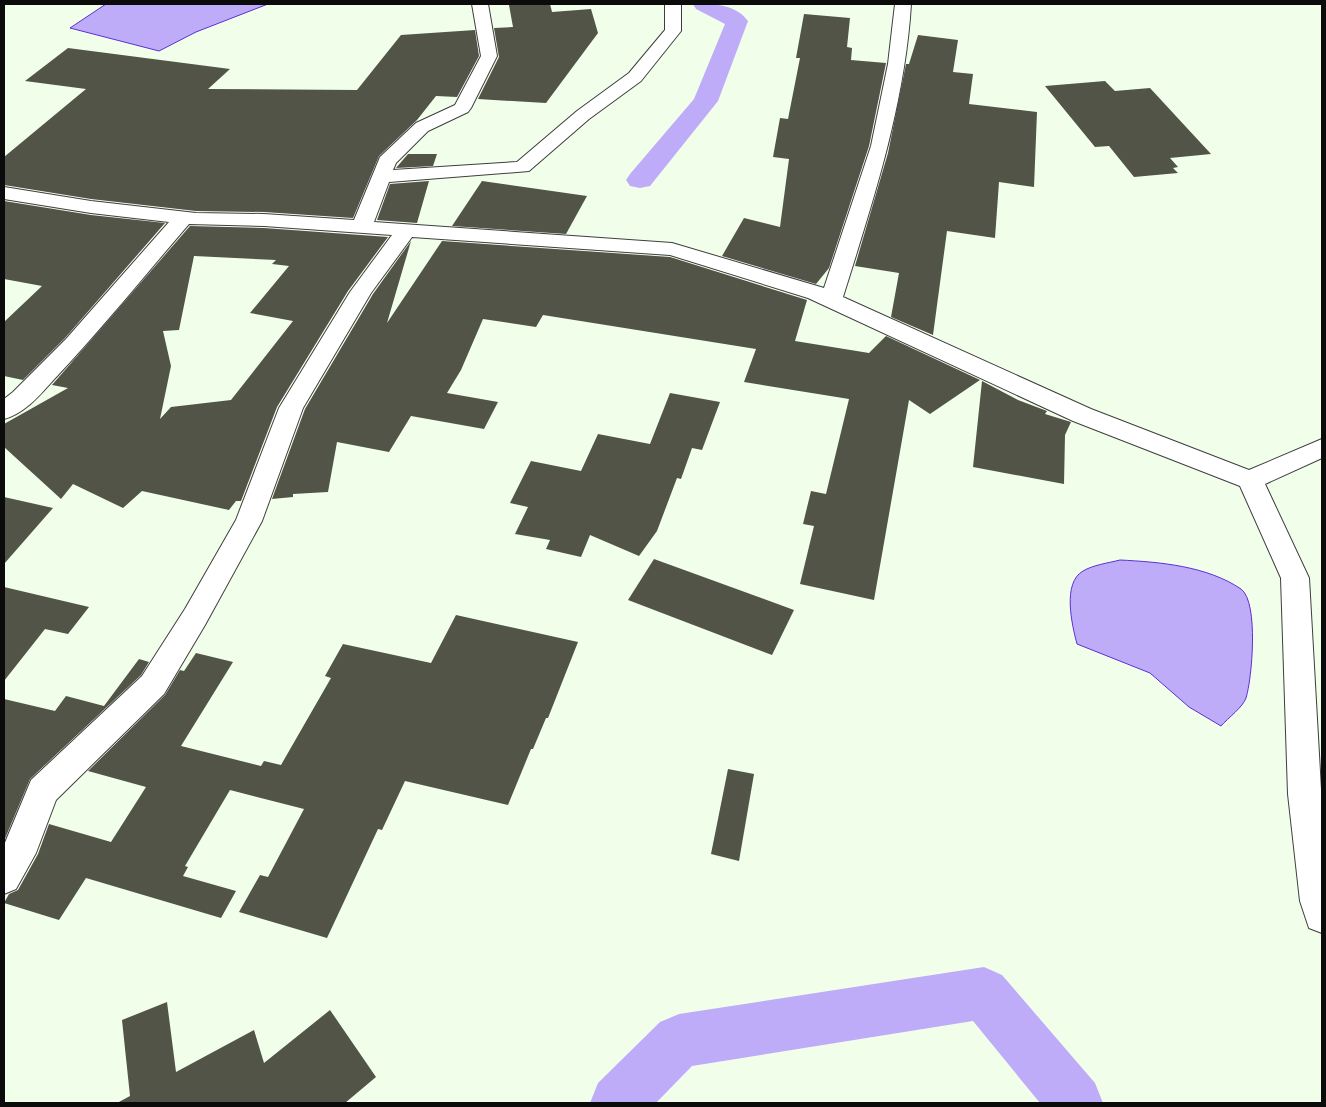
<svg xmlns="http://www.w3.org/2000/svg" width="1326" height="1107" font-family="Spectral,serif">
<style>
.water{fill:#bfacf9;stroke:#5c2fd4}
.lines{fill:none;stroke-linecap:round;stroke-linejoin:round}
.canal{fill:#bfacf9;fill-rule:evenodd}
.building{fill:#515447;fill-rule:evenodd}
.street-casing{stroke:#3e3e3e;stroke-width:2}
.street{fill:#fff;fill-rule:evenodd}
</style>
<rect width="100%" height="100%" fill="#f1ffea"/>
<g class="water">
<polygon points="106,4 268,4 196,32 159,51 70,28"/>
<path d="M1120,560C1160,562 1207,566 1241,589C1259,602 1252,679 1246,698C1243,707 1228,718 1221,726L1189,707L1150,673L1077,644C1072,625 1062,583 1083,571C1093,565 1108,563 1120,560Z"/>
</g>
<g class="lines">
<g class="canal">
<path d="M693,4C711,3 736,4 748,21L718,101L650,186L640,188L630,186L626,180L630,174L694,99L725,24L696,9Z"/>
<polygon points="984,967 1002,975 1095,1083 1103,1103 1040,1103 973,1021 692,1066 656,1103 590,1103 598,1083 660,1022 679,1014"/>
</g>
</g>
<g class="building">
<polygon points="550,4 552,12 591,9 598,33 546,103 478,99 499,57 494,28 513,27 509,5"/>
<polygon points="804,14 850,18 847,47 852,48 851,60 886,63 869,146 829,268 816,284 722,256 744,218 780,227 789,159 773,157 780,118 788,119 800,58 796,58"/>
<polygon points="475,30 479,56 457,97 436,96 417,120 379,156 353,218 264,212 196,211 91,199 4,185 4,157 86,89 25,81 68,48 230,69 208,89 357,90 401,35"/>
<polygon points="918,35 958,40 953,72 973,74 969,104 1037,112 1034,187 999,182 995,238 947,231 933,335 891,317 899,273 855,266 888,153 906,64 909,64"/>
<polygon points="1105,81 1115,91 1150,88 1211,154 1170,158 1178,167 1173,168 1178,173 1134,177 1109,146 1095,147 1045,86"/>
<polygon points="408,154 437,154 433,166 396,168"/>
<polygon points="429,181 417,223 377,220 390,184"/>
<polygon points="482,181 587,196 566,234 452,226"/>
<polygon points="4,201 91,215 165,223 65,338 23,380 4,376 4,322 42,286 4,279"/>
<path d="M190,226L264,228L388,237L348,291L277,407L241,501H236L229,510L142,491L123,508L73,484L61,499L4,447V424L68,388L52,385ZM194,256L276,260L272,264L289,266L250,313L293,321L231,400L171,407L160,419L171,366L163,331L179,330Z"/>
<polygon points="411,241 387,323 442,241 670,257 807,300 795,341 869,353 886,336 980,380 930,414 909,400 874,600 800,584 814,526 803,524 811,491 826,494 849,399 744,382 756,349 543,315 536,327 483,319 461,370 447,393 498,402 484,429 411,416 389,452 337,442 328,492 293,494 293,497 272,499 305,409 373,294"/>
<polygon points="982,381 1018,400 1047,411 1045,414 1071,422 1065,435 1064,484 973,467"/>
<polygon points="670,393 720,402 702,450 692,448 681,479 677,478 657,531 639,556 590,535 581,557 546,549 550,540 515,534 528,507 510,503 531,461 581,471 598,434 650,444"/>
<polygon points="4,497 53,508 4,564"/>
<polygon points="654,559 794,610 772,655 628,600"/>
<polygon points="4,587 89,607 68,634 45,629 4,681"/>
<polygon points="456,615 578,642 548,718 546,718 533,749 531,749 508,805 405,781 382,830 378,829 327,938 239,912 260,875 268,877 304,809 230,790 185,866 188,867 183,876 236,891 221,918 86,878 59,920 4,903 9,894 18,890 38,854 49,824 111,842 146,787 88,771 165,695 180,670 184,671 196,653 233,662 181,746 261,766 264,761 281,765 331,678 325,676 343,644 431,663"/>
<polygon points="139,659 149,662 141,675 30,779 4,841 4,699 55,711 66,696 104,706"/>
<polygon points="728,769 754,774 739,861 711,854"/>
<polygon points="167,1002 176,1072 254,1030 264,1063 330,1010 376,1077 345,1103 117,1103 130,1096 122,1020"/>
</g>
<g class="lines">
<defs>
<path id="street" d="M472,4H488L497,56L471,108L468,112L428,131L396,163L393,170L517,162L577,111L629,73L665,30V4H681V31L641,81L589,119L529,171L389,182L374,222L672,243L824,288L871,146L888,64L895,4H911C905,105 873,201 843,297L1091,409L1249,470L1322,439V458L1265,484L1309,578L1322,807V933L1309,928L1300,901L1288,794L1281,578L1240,486L1073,421L808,298L670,255L412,237L371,293L303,408L262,521L205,625L164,694L56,800L36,853L16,889L4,894V845L31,780L142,676L185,609L236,520L279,408L350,292L392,235L264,226L189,224C146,274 104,326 59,374C43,391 27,413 4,419V399L13,392L66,339L169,222L91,213L4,199V187L91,201L196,213L264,214L354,220L380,157L416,123L455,105L481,56Z"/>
</defs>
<use href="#street" class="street-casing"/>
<use href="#street" class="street"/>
</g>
<rect width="1326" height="1107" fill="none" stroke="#0b0b0b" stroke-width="10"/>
</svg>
